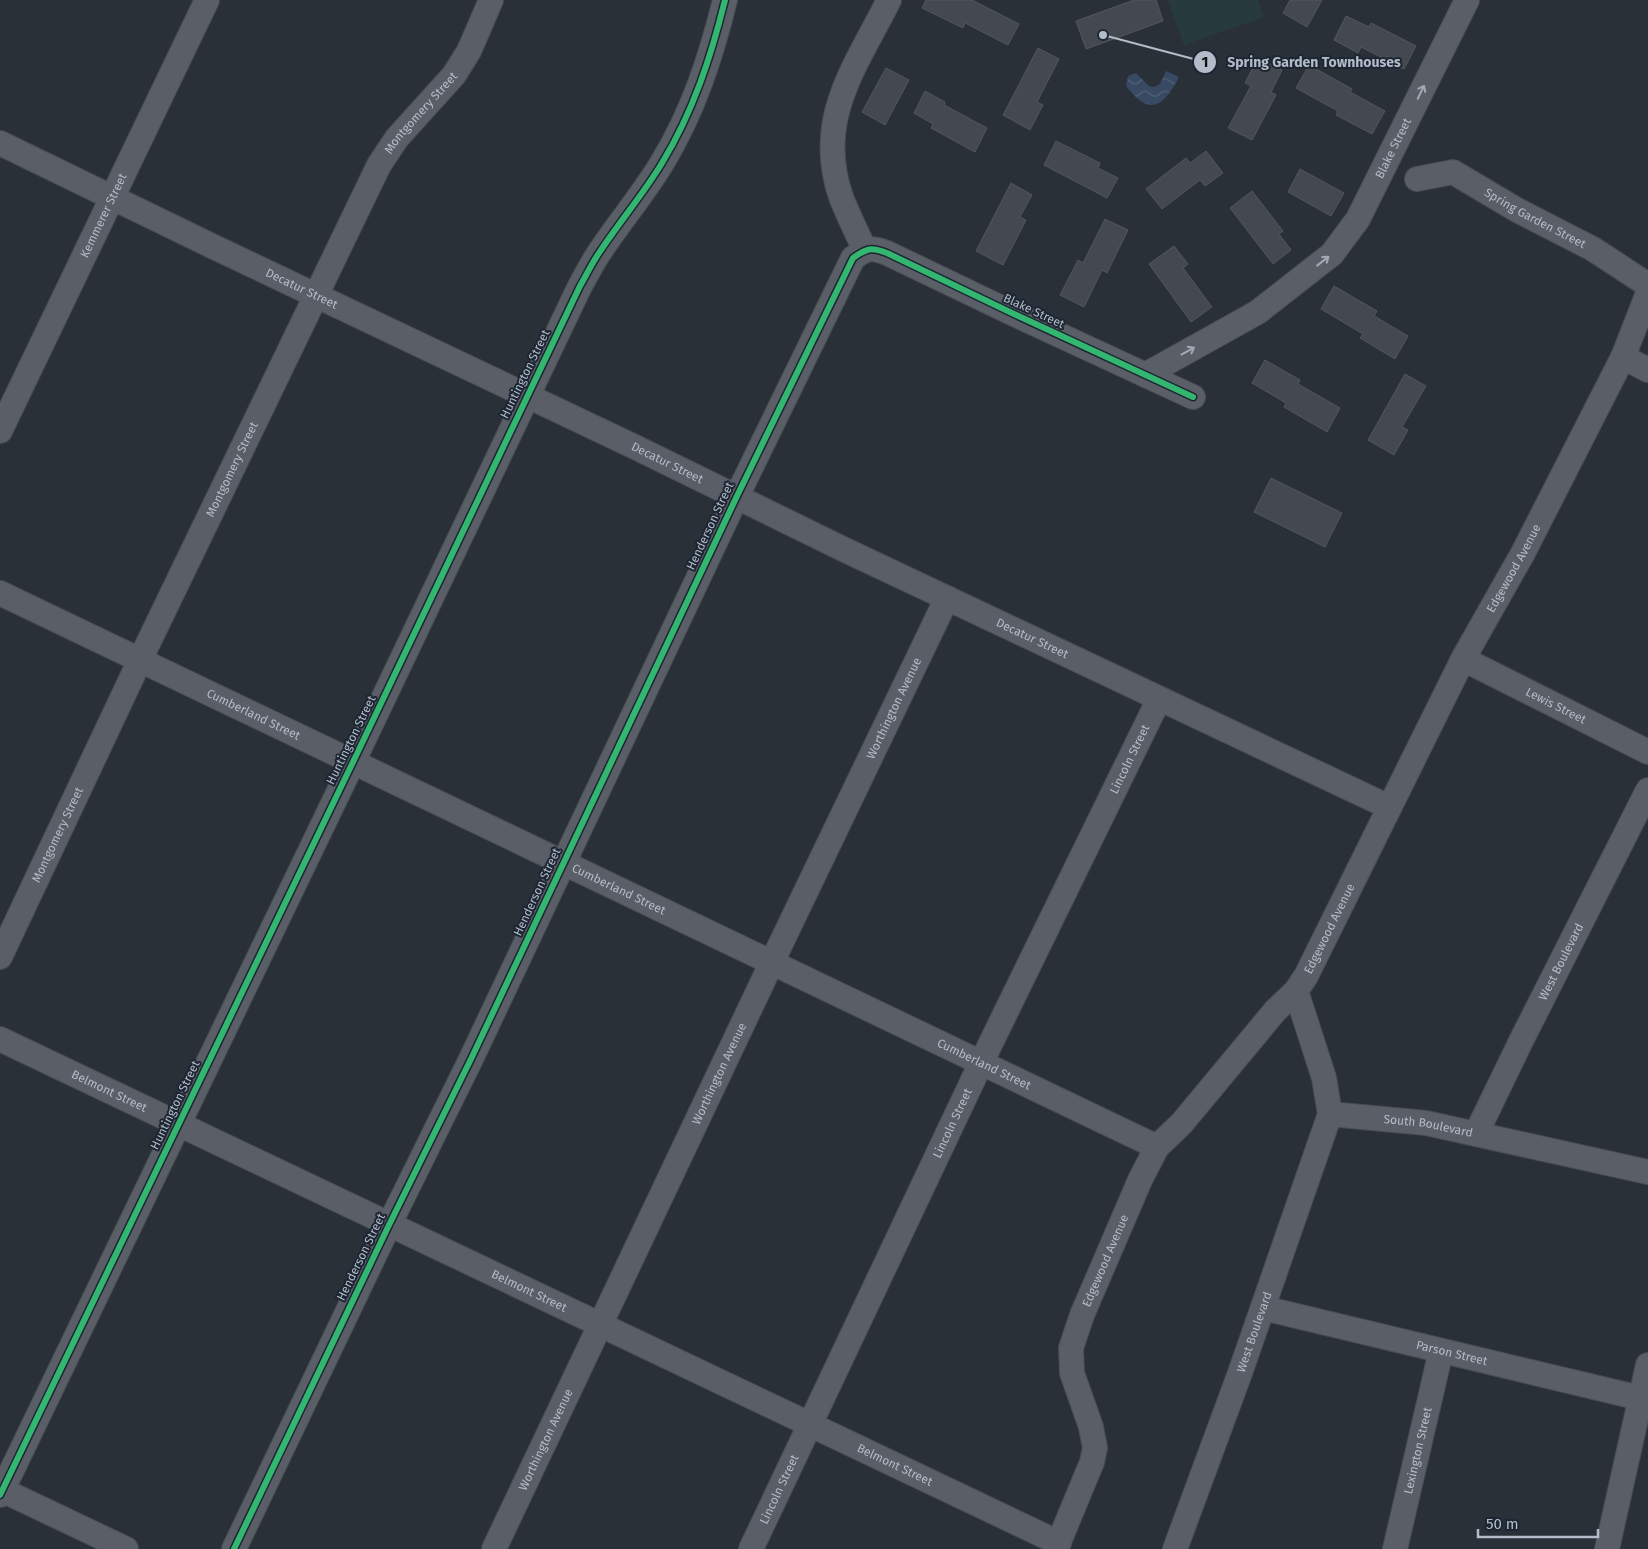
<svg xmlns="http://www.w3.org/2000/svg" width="1648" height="1549" font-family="'Fira Sans',sans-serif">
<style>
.park{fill:#273a3e}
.water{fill:url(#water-waves)}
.building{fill:#444950;stroke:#52575f}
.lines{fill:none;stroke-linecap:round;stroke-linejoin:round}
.minor-casing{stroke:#484c53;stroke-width:26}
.minor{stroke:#5a5e66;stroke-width:24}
.cycleway-casing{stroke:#1d2633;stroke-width:9}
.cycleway{stroke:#33b770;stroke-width:6}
.oneway{stroke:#a2a9b5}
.labels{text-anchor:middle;stroke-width:4;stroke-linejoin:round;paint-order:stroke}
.street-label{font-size:12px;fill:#b4bcc9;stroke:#1d2633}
.leader{fill:none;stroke:#b4bcc9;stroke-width:2}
.callout-dot{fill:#b4bcc9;stroke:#1d2633;stroke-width:2}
.mark-label{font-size:15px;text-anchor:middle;font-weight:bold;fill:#111}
.callout-label{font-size:14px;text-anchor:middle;font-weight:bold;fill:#b4bcc9;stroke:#1d2633;stroke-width:4;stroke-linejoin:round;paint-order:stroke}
</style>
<defs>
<pattern id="water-waves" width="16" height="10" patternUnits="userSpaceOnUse" patternTransform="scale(1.25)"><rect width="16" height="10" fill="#384963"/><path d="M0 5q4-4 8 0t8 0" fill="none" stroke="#526178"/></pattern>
</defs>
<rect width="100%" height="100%" fill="#2a3038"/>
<polygon class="park" points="1168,0 1258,0 1264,17 1184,45"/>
<path class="water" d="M1166,71L1179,77C1163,107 1150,117 1126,86L1128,76L1136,73L1149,86L1154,87L1160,84Z"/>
<g class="building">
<polygon points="926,0 972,0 1019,24 1008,45 965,23 963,28 922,8"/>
<polygon points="1134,0 1156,0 1163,21 1086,49 1076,21"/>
<polygon points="1290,0 1322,0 1307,27 1283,13"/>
<polygon points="1346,16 1369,27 1371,23 1416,46 1404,69 1361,47 1358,53 1334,40"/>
<polygon points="1038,48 1059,59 1037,102 1043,105 1030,130 1003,115"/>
<polygon points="1258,58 1282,70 1271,92 1276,95 1252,140 1228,128 1251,86 1245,83"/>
<polygon points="1309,65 1352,89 1350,92 1385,111 1372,134 1336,115 1338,111 1296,88"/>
<polygon points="886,68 909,80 885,125 862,112"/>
<polygon points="925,91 945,102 944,105 987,128 975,152 931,128 933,124 914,113"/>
<polygon points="1056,141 1100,163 1098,168 1118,178 1107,198 1044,165"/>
<polygon points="1206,151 1223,173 1205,186 1200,180 1162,209 1146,189 1186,158 1190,163"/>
<polygon points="1300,169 1344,193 1331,216 1288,192"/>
<polygon points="1011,183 1032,195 1020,217 1026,220 1003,265 976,251"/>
<polygon points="1252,191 1283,231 1279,234 1291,250 1273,264 1230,208"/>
<polygon points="1105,219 1128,230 1107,273 1102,270 1084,307 1060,295 1078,260 1083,263"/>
<polygon points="1174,246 1188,264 1183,268 1212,307 1191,322 1149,264"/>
<polygon points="1334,286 1377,311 1374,316 1408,336 1395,359 1360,338 1363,334 1321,309"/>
<polygon points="1265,360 1300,380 1298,384 1340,408 1327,432 1284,407 1286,403 1252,383"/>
<polygon points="1405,374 1426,386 1402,427 1408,430 1394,455 1368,440"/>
<polygon points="1271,478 1342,513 1325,547 1254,512"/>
</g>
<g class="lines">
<defs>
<g id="minor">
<path id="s1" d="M0,143L214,247L635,447L843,549L1389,807"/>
<path id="s2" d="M1417,179L1453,172L1517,210L1593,249L1648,285"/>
<path d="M865,250C857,233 848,215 841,197C814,119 856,66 889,0"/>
<polyline points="1623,357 1648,370"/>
<path id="s3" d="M1145,375L1258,312L1332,254L1358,219L1467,0"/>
<path id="s4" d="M0,431L207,0"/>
<path id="s5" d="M0,593L1157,1147"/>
<path id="s6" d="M1463,659L1648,752"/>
<path id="s7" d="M0,957L140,660L379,165L397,138L454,75L469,51L491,0"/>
<path id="s8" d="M0,1039L1059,1543"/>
<path id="s9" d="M1330,1114L1426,1123L1648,1172"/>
<path id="s10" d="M1476,1134L1521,1041L1648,790"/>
<path id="s11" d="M1263,1308L1640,1398"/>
<polyline points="0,1489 126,1549"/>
<path d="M0,1495L353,762L580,286C587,274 593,261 601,250C621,220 644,193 662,163C693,112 711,57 725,0"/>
<path d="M234,1549L389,1225L471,1059L737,496L853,258C867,248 871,247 887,253L1014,314L1193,397"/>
<path id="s12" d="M494,1549L772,962L947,598"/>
<path id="s13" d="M751,1549L981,1063L1159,699"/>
<path id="s14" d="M1056,1549L1092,1462L1095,1448L1091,1427L1072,1373L1071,1348L1082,1315L1140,1180L1157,1147L1182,1123L1275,1011L1296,991L1306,976L1463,659L1523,553L1623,357L1648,293"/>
<path id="s15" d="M1175,1549L1240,1373L1330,1114L1324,1078L1296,991"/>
<path id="s16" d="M1395,1549L1441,1351"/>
<polyline points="1607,1549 1648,1365"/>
</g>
</defs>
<use href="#minor" class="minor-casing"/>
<use href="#minor" class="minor"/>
<defs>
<g id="cycleway">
<path d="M0,1495L353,762L580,286C587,274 593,261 601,250C621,220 644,193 662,163C693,112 711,57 725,0"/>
<path d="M234,1549L389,1225L471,1059L737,496L853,258C867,248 871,247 887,253L1014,314L1193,397"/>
</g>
</defs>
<use href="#cycleway" class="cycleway-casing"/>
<use href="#cycleway" class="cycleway"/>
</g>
<defs><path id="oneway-shaft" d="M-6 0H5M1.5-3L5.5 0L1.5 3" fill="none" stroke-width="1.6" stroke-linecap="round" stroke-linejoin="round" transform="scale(1.25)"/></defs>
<g class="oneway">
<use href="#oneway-shaft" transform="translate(1421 92) rotate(-64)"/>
<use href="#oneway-shaft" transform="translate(1323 261) rotate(-38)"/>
<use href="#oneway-shaft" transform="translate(1188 351) rotate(-29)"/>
</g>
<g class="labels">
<g class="street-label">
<text dy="4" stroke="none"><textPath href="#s7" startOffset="945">Montgomery Street</textPath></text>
<text dy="4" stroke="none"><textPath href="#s3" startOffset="346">Blake Street</textPath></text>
<text dy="4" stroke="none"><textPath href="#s4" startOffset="239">Kemmerer Street</textPath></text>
<text dy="4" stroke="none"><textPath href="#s2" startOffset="131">Spring Garden Street</textPath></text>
<text dy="4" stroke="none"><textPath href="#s1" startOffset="335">Decatur Street</textPath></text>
<text transform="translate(1034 311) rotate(25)" y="4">Blake Street</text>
<text transform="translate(525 374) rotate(-64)" y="4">Huntington Street</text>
<text dy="4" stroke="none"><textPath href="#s1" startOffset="740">Decatur Street</textPath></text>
<text dy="4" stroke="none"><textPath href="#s7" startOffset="540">Montgomery Street</textPath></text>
<text transform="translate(710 526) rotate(-65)" y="4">Henderson Street</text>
<text dy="4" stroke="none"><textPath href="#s14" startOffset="1116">Edgewood Avenue</textPath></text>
<text dy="4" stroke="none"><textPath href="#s1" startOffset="1145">Decatur Street</textPath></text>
<text dy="4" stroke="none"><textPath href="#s6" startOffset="104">Lewis Street</textPath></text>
<text dy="4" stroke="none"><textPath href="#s12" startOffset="931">Worthington Avenue</textPath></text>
<text dy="4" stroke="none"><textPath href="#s5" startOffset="281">Cumberland Street</textPath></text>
<text transform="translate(351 740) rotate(-64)" y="4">Huntington Street</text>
<text dy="4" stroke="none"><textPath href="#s13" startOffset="876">Lincoln Street</textPath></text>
<text dy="4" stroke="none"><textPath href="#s7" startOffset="135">Montgomery Street</textPath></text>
<text dy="4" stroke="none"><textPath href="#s5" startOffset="686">Cumberland Street</textPath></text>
<text transform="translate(537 892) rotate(-65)" y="4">Henderson Street</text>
<text dy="4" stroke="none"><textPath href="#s14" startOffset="711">Edgewood Avenue</textPath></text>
<text dy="4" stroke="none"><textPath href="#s10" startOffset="192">West Boulevard</textPath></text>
<text dy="4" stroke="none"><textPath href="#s5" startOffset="1091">Cumberland Street</textPath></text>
<text dy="4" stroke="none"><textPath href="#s12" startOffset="526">Worthington Avenue</textPath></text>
<text dy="4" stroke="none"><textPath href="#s8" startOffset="121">Belmont Street</textPath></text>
<text transform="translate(175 1105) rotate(-64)" y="4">Huntington Street</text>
<text dy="4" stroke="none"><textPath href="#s13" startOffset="471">Lincoln Street</textPath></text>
<text dy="4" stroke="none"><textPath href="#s9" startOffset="99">South Boulevard</textPath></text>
<text transform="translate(361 1257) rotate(-64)" y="4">Henderson Street</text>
<text dy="4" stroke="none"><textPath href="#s14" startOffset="306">Edgewood Avenue</textPath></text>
<text dy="4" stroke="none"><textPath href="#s8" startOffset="586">Belmont Street</textPath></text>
<text dy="4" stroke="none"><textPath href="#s15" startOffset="231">West Boulevard</textPath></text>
<text dy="4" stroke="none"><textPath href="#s11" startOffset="194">Parson Street</textPath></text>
<text dy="4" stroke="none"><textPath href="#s12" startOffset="121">Worthington Avenue</textPath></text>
<text dy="4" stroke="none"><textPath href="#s16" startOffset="101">Lexington Street</textPath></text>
<text dy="4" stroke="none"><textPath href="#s8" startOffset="991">Belmont Street</textPath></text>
<text dy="4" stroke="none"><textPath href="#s13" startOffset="66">Lincoln Street</textPath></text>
</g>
</g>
<path class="leader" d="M1103 35L1205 62"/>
<g class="callout-dot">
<circle cx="1103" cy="35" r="5"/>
<circle cx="1205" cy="62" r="12"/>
</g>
<g class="mark-label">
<text x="1205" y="67">1</text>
</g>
<g class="callout-label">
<text x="1314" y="67">Spring Garden Townhouses</text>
</g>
<path d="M1478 1529v8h120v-8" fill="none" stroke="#b4bcc9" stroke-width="2.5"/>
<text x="1486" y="1529" font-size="15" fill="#b4bcc9" stroke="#1d2633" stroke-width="4" paint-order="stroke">50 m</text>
</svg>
